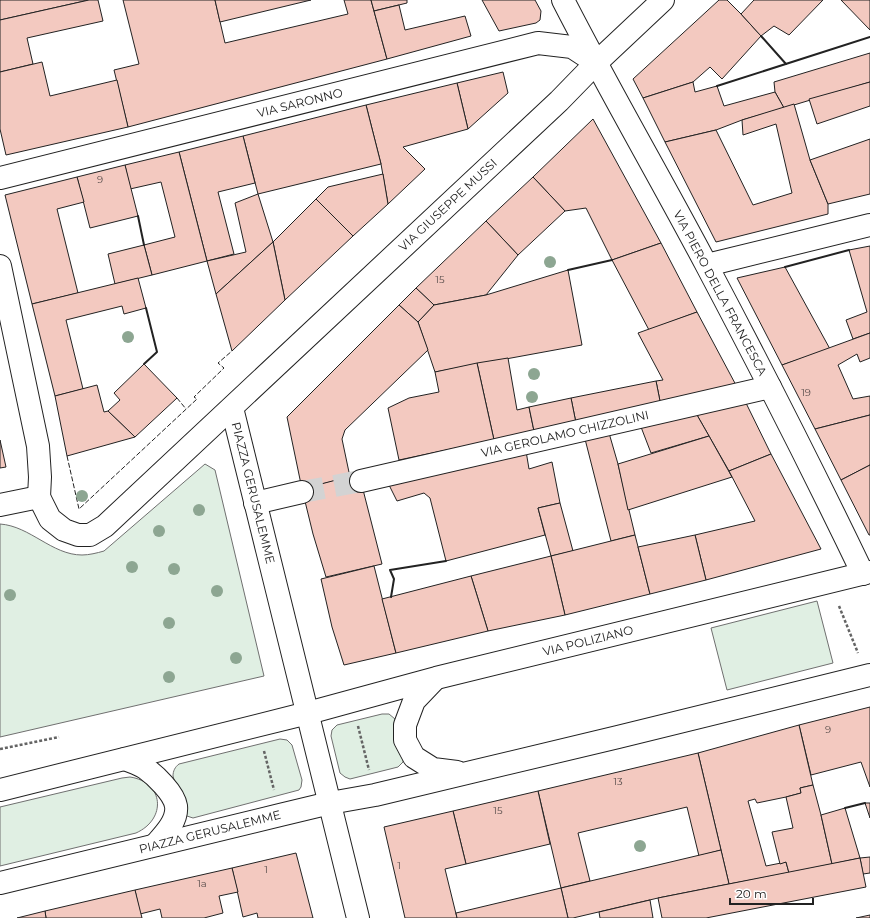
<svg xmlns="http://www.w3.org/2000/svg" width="870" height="918" font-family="Montserrat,sans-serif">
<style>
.green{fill:#e0efe3;stroke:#6f6f6f}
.building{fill:#f3c9c0;stroke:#222}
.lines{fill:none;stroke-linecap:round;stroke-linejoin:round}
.minor-tunnel{stroke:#d3d3d3;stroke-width:22;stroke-dasharray:22 11;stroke-linecap:butt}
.minor-casing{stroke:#222;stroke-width:24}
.tertiary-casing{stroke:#222;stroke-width:24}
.path{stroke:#646464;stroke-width:2.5;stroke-dasharray:3 2;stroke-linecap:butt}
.minor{stroke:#fff;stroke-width:22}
.tertiary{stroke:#fff;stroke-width:22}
.fence{stroke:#222;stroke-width:1;stroke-dasharray:5 2;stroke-linecap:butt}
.wall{stroke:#222;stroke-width:2}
.tree{fill:#8da692}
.labels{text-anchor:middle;stroke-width:3;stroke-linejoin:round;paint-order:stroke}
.number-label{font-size:10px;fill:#564c4a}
.street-label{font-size:12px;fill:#222;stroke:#fff}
</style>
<rect width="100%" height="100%" fill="#fff"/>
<g class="green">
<path d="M205,464L215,470L264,676L0,737V524C30,526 52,555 82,555C89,555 97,553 104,551Z"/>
<polygon points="817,601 833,663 727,690 711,628"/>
<polygon points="382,714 389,714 395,719 404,755 403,762 398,767 350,779 345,777 340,773 331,736 332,730 337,725"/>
<path d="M280,739L287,740L292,745L302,780L301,787L299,790L193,818L184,815L173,776C173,771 175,767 179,764Z"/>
<path d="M130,777C164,782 167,819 136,833L0,866V807L122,778Z"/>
</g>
<g class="building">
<polygon points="0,0 89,0 0,20"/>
<polygon points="89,0 98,0 103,21 27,38 33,64 0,72 0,20"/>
<polygon points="123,0 215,0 225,43 348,14 344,0 371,0 387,59 128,127 114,70 139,64"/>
<polygon points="215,0 311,0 220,22"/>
<polygon points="371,0 407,0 407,3 374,11"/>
<polygon points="482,0 535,0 541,11 540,20 536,23 499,31"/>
<polygon points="719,0 727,0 741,14 761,36 722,79 710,67 693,82 643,98 633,79"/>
<polygon points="754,0 823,0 789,35 774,26 761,36 741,14"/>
<polygon points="841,0 870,0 870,30"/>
<polygon points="399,5 405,30 465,16 471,36 387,59 374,11"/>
<polygon points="870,53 870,82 784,108 775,92 774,82"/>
<polygon points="42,62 50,96 117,80 128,127 6,155 0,129 0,72"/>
<polygon points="503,72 508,93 468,129 457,83"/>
<polygon points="693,82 695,92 717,86 724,106 775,92 784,108 742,120 716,130 665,142 643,98"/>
<polygon points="870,82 870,106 817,124 809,99"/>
<polygon points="457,83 468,129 403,147 425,169 388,204 381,164 366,105"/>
<polygon points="794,104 810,160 828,204 828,214 716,242 665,142 716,130 753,205 792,193 776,124 743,135 742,120"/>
<polygon points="366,105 381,164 258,194 243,136"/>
<polygon points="593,119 661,243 612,260 586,208 565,211 533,177"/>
<polygon points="243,136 255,183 218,192 234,254 207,261 179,152"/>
<polygon points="870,139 870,194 828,204 810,160"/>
<polygon points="179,152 207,261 152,275 144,245 175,237 161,182 130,189 125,165"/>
<polygon points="125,165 138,216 90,228 77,177"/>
<polygon points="383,174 388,204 353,236 316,199 328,187"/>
<polygon points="77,177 84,202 57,209 78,293 32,304 5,195"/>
<polygon points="533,177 565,211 518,255 486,221"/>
<polygon points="258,194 273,242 216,294 207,261 246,252 235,203"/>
<polygon points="316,199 353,236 285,300 273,242"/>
<polygon points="486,221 518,255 486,295 434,305 416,288"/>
<polygon points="273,242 285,300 232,351 216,294"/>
<polygon points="661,243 697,312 649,330 612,260"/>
<polygon points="144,245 152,275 115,284 108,254"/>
<polygon points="870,246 870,333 853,339 846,320 867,312 849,250"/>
<polygon points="785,267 830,349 782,365 737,278"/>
<polygon points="568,270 582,345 435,372 418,322 434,305 486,295"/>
<polygon points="138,278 146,308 124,314 122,306 66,320 83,389 55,396 32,304"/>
<polygon points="416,288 434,305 418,322 399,305"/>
<polygon points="399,305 418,322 428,350 345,430 342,439 350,477 302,489 287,417"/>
<polygon points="697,312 737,387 661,406 656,381 663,380 638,333"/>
<polygon points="870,333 870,358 860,362 857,354 838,365 853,399 870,396 870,415 815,429 782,365"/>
<polygon points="508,358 517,410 529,407 534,431 494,440 477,363"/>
<polygon points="477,363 494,440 399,460 388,408 409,398 439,392 435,372"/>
<polygon points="144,364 177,398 135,437 108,411 120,400 114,393"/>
<polygon points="656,381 661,406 576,423 571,398"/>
<polygon points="97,385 104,412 108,411 135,437 67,456 55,396"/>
<polygon points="571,398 576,423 534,431 529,407"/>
<polygon points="745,401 771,454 729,471 697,415"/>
<polygon points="697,415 709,436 651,453 641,427"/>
<polygon points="870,415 870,465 841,480 815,429"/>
<polygon points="609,433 618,464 635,535 611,541 585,439"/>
<polygon points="709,436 732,477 628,510 618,464"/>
<polygon points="0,440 6,467 0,468"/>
<polygon points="526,451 529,469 552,462 560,503 538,508 545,535 446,561 430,498 424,493 397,501 387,481"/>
<polygon points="771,454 821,549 706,580 695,535 755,521 729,471"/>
<polygon points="870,465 870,535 869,535 841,480"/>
<polygon points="359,474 382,564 326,577 313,534 302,489"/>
<polygon points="560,503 573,551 551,556 538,508"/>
<polygon points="635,535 650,594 565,615 551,556"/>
<polygon points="695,535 706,580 650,594 638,547"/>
<polygon points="551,556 565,615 488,631 471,576"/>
<polygon points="374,566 396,653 344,665 332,627 321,579"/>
<polygon points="471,576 488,631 396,653 382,599"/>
<polygon points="870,707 870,787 861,762 811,775 799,725"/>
<polygon points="799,725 813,785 800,788 801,793 786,797 757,803 755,799 748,801 766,866 786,862 789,873 729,884 698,753"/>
<polygon points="698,753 721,850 699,856 687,807 578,833 590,881 561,888 538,791"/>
<polygon points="813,785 821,815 832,864 789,873 786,862 780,864 772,832 793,828 786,797 801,793 800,788"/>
<polygon points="538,791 550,844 466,864 453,811"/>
<polygon points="865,803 870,803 870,818"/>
<polygon points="845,808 860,858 832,864 821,815"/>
<polygon points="453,811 466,864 445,869 457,918 405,918 384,827"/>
<polygon points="721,850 729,884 658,898 573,918 568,918 561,888"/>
<polygon points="296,853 313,918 258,918 257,913 243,917 232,868"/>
<polygon points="870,857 870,873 863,874 860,858"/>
<polygon points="860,858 866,887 706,918 662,918 658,898"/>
<polygon points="232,868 238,892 219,896 223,913 204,918 162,918 160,909 140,914 135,890"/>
<polygon points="561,888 568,918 457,918 456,913"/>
<polygon points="135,890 142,918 46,918 45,911"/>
<polygon points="650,900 653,918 600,918 599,912"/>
<polygon points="45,911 46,918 17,918"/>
<polygon points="870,915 870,918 856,918"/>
</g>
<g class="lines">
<polyline class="minor-tunnel" points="302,492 361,481"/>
<defs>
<g id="minor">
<path d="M563,0C609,90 660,177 707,266C761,368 813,470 863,574"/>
<polyline points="0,178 538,43 572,47 595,62"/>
<polyline points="707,265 870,225"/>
<polyline points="0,266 38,446 40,477 39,497"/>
<polyline points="232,408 358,918"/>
<polyline points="361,481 770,387"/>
<polyline points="39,497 50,519 64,530 78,535 90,535 105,526 559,101 596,63 663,0"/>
<polyline points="255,503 302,492"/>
<polyline points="0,505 39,497"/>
</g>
<g id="tertiary">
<polyline points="435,679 414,701 405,725 405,740 414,757 433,769 457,772"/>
<path d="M125,759C132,762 139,764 145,768C155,775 174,793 176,806C178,821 164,835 155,845"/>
<polyline points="0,790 308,713 436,678 870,572"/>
<polyline points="0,883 280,815 330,803 375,795 618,737 870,675"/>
</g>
</defs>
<use href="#minor" class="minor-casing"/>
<use href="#tertiary" class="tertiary-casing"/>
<g class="path">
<polyline points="839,606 858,653"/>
<polyline points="358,726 369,770"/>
<polyline points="0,749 59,737"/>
<polyline points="264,751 274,790"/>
</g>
<use href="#minor" class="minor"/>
<use href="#tertiary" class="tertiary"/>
<g class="fence">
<polyline points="177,398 186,409"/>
<polyline points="67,456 79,509 197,399 194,397 224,368 218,363 232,351"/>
</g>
<g class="wall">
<polyline points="761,36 786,64"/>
<polyline points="717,86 870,37"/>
<polyline points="138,216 144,245"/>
<polyline points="785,267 849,250"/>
<polyline points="568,270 612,260"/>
<polyline points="144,364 157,352 146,308"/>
<polyline points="391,597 394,579 390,570 446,561"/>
<polyline points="845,808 865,803"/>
</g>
</g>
<g class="tree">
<circle cx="550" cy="262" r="6"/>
<circle cx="128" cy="337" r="6"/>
<circle cx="534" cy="374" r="6"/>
<circle cx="532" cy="397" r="6"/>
<circle cx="82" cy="496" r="6"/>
<circle cx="199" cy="510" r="6"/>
<circle cx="159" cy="531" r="6"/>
<circle cx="132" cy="567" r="6"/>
<circle cx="174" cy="569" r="6"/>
<circle cx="217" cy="591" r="6"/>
<circle cx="10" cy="595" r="6"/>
<circle cx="169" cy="623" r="6"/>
<circle cx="236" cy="658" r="6"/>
<circle cx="169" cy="677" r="6"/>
<circle cx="640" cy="846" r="6"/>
</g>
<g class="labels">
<g class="number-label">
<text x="100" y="183">9</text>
<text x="440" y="283">15</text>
<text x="806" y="396">19</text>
<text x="828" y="733">9</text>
<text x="618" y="785">13</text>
<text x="498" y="814">15</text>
<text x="399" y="869">1</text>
<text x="266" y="873">1</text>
<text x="202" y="887">1a</text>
</g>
<g class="street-label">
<text transform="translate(300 103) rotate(-14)" y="4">VIA SARONNO</text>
<text transform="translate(448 205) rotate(-43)" y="4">VIA GIUSEPPE MUSSI</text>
<text transform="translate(720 293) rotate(62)" y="4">VIA PIERO DELLA FRANCESCA</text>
<text transform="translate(565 434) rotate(-13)" y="4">VIA GEROLAMO CHIZZOLINI</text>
<text transform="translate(253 493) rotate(76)" y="4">PIAZZA GERUSALEMME</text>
<text transform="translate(588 641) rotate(-14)" y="4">VIA POLIZIANO</text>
<text transform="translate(210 832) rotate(-14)" y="4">PIAZZA GERUSALEMME</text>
</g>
</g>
<path d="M730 898v6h83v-6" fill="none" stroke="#222222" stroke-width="2"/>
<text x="736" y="898" font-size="12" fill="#222222" stroke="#ffffff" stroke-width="3" paint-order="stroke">20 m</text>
</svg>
